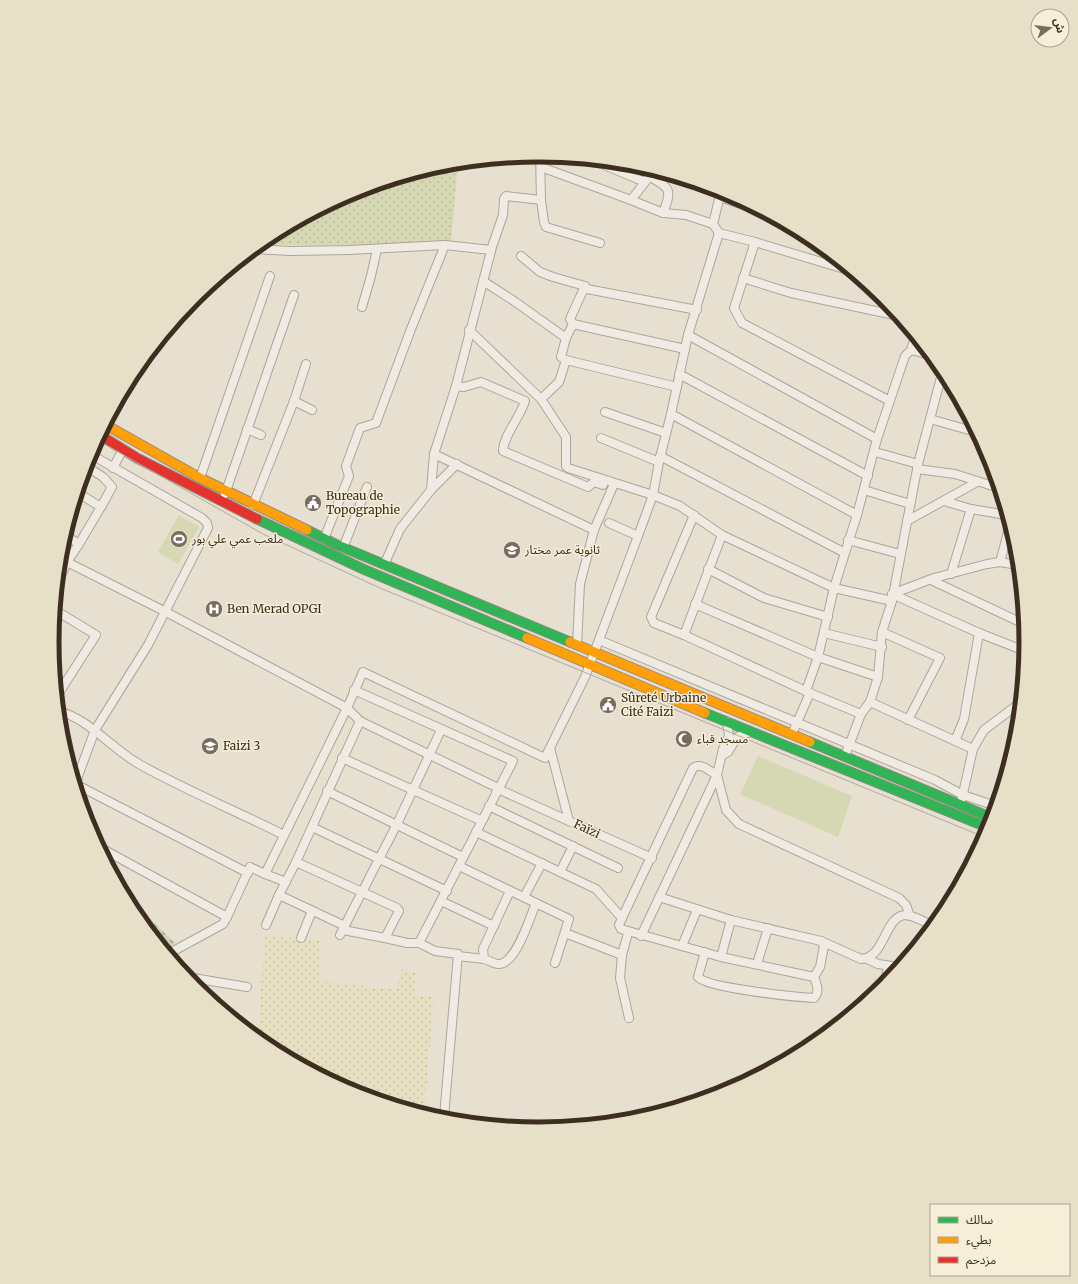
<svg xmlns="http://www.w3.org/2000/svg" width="1078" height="1284" font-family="Merriweather,'Noto Sans Arabic',serif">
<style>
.farmland{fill:url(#farmland-dots)}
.grass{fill:url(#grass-dots)}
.cemetery{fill:url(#cemetery-stones)}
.pitch{fill:#d6d7b3}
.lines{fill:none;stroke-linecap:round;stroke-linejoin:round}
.street-casing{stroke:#ada599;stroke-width:10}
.fast-casing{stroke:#928b80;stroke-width:11}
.slow-casing{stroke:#928b80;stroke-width:11}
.jam-casing{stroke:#928b80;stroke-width:11}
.street{stroke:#efebe3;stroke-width:8}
.fast{stroke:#30b455;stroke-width:9}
.slow{stroke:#ff9f0a;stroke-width:9}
.jam{stroke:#e5322d;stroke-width:9}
.tram{stroke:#afaaa2;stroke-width:1}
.labels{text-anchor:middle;stroke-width:3;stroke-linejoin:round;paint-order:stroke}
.poi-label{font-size:12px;fill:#3d2e20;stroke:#f7eed8;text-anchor:start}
.street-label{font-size:12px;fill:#3d2e20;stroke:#f7eed8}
.rim{fill:none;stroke:#3d2e20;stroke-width:5}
</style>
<defs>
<pattern id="farmland-dots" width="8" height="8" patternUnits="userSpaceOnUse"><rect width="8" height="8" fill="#e6dfc2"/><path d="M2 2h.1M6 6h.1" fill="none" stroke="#c6c0a6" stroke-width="1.8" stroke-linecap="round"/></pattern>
<pattern id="grass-dots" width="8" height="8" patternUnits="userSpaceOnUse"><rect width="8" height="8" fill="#d6d7b3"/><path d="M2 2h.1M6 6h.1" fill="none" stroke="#b9b99a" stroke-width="1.8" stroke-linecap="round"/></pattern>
<pattern id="cemetery-stones" width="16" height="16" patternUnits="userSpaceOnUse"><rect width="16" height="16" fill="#d1d1b3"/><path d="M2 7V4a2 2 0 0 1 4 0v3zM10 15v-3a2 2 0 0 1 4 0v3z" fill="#b4b49a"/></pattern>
</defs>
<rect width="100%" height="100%" fill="#e7e0d1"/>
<polygon class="farmland" points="264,936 319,940 320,981 397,990 400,970 415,972 414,996 434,996 424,1114 352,1092 268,1047 258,1039"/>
<polygon class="grass" points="458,163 451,241 396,245 259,245 269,237 353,192 444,164"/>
<polygon class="cemetery" points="124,894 175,943 165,950 134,912"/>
<g class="pitch">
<polygon points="179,515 199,527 178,564 158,552"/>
<polygon points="758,756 852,796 838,837 740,794"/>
</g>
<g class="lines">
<defs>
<g id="street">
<polyline points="592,160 645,182 654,170"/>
<polyline points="541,167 631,200 645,182"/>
<path d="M650,177C671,188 672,190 663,213"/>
<polyline points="721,191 713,224 719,233 755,242 734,308 742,323 890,401"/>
<polyline points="720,197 758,210"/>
<polyline points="541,200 544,222 546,227 600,243"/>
<polyline points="631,200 663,213 686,215 713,224"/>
<polyline points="755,242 851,271"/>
<polyline points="254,249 290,251 349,250 445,245 491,250"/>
<polyline points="521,256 540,272 553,277 585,286"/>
<polyline points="743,278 791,293 899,316"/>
<polyline points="483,281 514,301 566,338"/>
<polyline points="362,307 371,276 377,249"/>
<polyline points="469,330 541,399 566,437 566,466 568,468 653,495 680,506 722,535 834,588 892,601"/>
<polyline points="688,335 877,439"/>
<polyline points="685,349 573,324 570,319 585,286 587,289 697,310"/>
<polyline points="911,350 915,337"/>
<polyline points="566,360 561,357 566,338 573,324"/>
<polyline points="679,374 868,476"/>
<path d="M456,386L464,387L481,382L525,401C521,416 503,436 503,451L588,487L594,482L603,485"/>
<polyline points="541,399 559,382 566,360 677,387"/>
<polyline points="294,401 312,410"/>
<polyline points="605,412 666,433"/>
<polyline points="671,414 857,515"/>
<polyline points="930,419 976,432"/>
<polyline points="247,429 261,435"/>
<polyline points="601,438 659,462"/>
<polyline points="875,452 918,464"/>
<polyline points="434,454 594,530"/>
<polyline points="660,456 845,553"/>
<polyline points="113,468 123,449"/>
<polyline points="917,469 955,474 999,488"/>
<polyline points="200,478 270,276"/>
<polyline points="431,490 457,464"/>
<polyline points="864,490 910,504"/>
<polyline points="78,493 101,507"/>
<polyline points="225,494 294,295"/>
<polyline points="944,501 971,509 1007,515"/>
<polyline points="253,505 294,401 306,364"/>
<polyline points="694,515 651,617 654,623 684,635 810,693 861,714"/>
<polyline points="907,521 977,482"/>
<polyline points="65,535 79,544 67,562"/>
<polyline points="638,536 653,495 659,462 671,414 688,335 719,233"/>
<polyline points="324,539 349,476 346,466 360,428 376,423 411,329 445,245"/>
<polyline points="848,540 900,554"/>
<polyline points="79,544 101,507 112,487 103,477 86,466"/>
<polyline points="343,548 367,487"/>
<polyline points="1000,562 1010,525"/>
<polyline points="384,565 400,529 431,490 434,454 456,386 492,247 503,215 504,199 506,196 541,200 540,155"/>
<polyline points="708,569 764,598 828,617"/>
<polyline points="951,574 971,509"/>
<polyline points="931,580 1024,624"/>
<polyline points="58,583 67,562 166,612 347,708 363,672 545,758 585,677 638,536 609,523"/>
<polyline points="892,594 979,633 1025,651"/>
<polyline points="892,594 934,578 987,564 1000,562 1018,565"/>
<polyline points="695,604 818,657 878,677"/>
<polyline points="55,610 96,635 57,696"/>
<polyline points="882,632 940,658 908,720"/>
<polyline points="824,633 882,647"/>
<polyline points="684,635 722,535"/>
<polyline points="599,640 935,780 963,795 996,806"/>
<polyline points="577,645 580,584 594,530 614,484"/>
<polyline points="354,690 513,761 419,943"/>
<polyline points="806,691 818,657 834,588 857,515 877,439 905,356 911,350 930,355"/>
<polyline points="870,702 973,749"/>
<path d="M59,711C90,720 111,748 139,764C185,790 236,811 284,835"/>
<polyline points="360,721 498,788 496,792"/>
<polyline points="792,734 810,693"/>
<polyline points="955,741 964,719 979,633"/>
<polyline points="550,748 569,821 652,858"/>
<polyline points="723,755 728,752 737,737 750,732"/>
<polyline points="845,756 861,714 870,702 878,677 882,632 892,601 918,464 943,370"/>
<polyline points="342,758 482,821 484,817"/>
<polyline points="77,785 248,873"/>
<polyline points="76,787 78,776 95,730 148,645 208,528 207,523 202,518 90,454"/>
<polyline points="498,789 569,821"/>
<polyline points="327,791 463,857"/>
<polyline points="962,798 973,749 984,730 1020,703"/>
<polyline points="489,806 618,868"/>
<polyline points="312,827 447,891"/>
<polyline points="476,832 560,872"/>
<polyline points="573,846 560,872 596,889 622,918"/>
<polyline points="99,847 227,917 223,924 168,954"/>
<polyline points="296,862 397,908 399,911 385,938 407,943 419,943 435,951 458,954 444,1117"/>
<polyline points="459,866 569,919 555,963"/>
<polyline points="286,882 265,874 347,708 360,721 296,862 279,895 345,926"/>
<path d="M510,891L483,949L484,959C488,960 494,964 498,964C516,965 530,917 536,903"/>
<polyline points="524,897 542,863"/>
<path d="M659,897L731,920L821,941L861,959C886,958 884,915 906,915C915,916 925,922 933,926"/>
<polyline points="441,901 494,926"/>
<polyline points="227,917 250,867 265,874"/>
<polyline points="266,925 279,895"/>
<polyline points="343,930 385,938"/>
<polyline points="565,933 622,955"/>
<polyline points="628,933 622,955 620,978 629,1018"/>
<polyline points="340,935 397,824 441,730"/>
<polyline points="641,936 717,775 723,749 729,736 727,721"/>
<polyline points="301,938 312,911"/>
<path d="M821,941L824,946L820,967L814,977L721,957L621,929L619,925L622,918L693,768C701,762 709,771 717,775L726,810L739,824L899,898L906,905L910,916"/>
<polyline points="682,946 697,910"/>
<path d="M705,952L698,977C707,988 796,997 814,998C820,992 817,985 814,977"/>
<polyline points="458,956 484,959"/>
<polyline points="721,957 731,920"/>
<polyline points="867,959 878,964 899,967"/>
<polyline points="757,964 768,928"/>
<polyline points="187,977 247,987"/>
<polyline points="885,984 888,966"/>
<polyline points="239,1023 241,1024"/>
</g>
<g id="fast">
<polyline points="257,519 363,569 527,638"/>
<polyline points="307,530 335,544 570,642"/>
<polyline points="705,713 989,828"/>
<polyline points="810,742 992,818"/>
</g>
<g id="slow">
<polyline points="106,425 200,478 307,530"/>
<polyline points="527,638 705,713"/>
<polyline points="570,642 810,742"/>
</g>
<polyline id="jam" points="100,435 137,458 257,519"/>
</defs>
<use href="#street" class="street-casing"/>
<use href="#fast" class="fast-casing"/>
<use href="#slow" class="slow-casing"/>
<use href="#jam" class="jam-casing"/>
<use href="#street" class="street"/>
<use href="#fast" class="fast"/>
<use href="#slow" class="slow"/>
<use href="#jam" class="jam"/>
<polyline class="tram" points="97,440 263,534 380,588 984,837"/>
</g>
<defs>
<symbol id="civic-disc" viewBox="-11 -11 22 22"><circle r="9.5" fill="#786c5e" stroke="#f7eed8"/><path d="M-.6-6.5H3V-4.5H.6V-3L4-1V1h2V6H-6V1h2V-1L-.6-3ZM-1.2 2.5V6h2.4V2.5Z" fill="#fff"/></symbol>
<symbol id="stadium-disc" viewBox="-11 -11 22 22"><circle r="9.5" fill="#786c5e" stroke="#f7eed8"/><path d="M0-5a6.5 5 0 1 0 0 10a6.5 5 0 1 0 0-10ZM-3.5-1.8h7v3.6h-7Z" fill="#fff"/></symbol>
<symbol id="school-disc" viewBox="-11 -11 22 22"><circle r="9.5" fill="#786c5e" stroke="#f7eed8"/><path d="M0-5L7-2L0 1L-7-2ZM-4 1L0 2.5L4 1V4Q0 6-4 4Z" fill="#fff"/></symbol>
<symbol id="hospital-disc" viewBox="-11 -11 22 22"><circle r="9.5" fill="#786c5e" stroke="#f7eed8"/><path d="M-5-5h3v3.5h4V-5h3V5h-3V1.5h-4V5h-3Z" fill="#fff"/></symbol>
<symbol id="mosque-disc" viewBox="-11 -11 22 22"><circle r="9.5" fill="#786c5e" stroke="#f7eed8"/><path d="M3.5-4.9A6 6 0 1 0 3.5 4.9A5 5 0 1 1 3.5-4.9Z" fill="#fff"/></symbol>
</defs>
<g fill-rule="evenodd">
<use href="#civic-disc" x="303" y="493" width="20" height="20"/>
<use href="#stadium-disc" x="169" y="529" width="20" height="20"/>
<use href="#school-disc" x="502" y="540" width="20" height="20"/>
<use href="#hospital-disc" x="204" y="599" width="20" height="20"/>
<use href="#civic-disc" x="598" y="695" width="20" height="20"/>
<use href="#mosque-disc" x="674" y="729" width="20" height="20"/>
<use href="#school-disc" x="200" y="736" width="20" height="20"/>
</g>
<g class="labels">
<g class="poi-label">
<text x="326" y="500">Bureau de<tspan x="326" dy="14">Topographie</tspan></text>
<text x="192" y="543">ملعب عمي علي بور</text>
<text x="525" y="554">ثانوية عمر مختار</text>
<text x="227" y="613">Ben Merad OPGI</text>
<text x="621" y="702">Sûreté Urbaine<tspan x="621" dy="14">Cité Faizi</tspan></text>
<text x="697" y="743">مسجد قباء</text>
<text x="223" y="750">Faizi 3</text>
</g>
<g class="street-label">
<text transform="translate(587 829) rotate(25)" y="4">Faïzi</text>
</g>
</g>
<path d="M0 0H1078V1284H0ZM59 642a480 480 0 1 1 960 0a480 480 0 1 1-960 0Z" fill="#e8dfc9" fill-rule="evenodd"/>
<path class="rim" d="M59 642a480 480 0 1 1 960 0a480 480 0 1 1-960 0Z"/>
<rect x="930" y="1204" width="140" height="72" fill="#f7eed8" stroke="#ada18e"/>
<rect x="938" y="1217" width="20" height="6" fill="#30b455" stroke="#ada18e"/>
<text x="966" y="1224" font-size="12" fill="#3d2e20">سالك</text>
<rect x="938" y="1237" width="20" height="6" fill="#ff9f0a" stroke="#ada18e"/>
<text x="966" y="1244" font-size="12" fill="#3d2e20">بطيء</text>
<rect x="938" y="1257" width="20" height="6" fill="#e5322d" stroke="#ada18e"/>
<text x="966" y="1264" font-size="12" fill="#3d2e20">مزدحم</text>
<g transform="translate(1050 28) rotate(75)"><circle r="19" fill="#f7eed8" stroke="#ada18e"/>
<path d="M0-3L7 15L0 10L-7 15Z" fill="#786c5e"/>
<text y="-6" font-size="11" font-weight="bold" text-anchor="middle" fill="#3d2e20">ش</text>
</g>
</svg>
